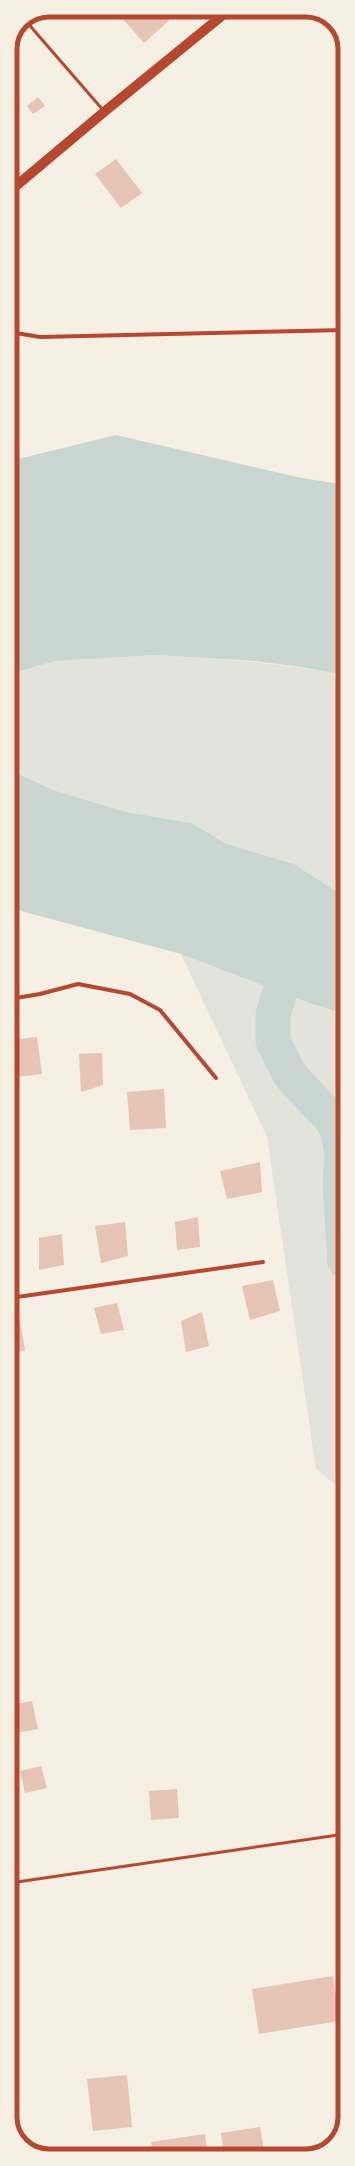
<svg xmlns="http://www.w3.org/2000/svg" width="355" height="2166" font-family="Manrope,sans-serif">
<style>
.green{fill:#e2e4dc}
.water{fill:#c9d6d2}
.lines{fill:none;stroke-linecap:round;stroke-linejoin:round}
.river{stroke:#c9d6d2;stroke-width:35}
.building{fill:#e6c5b7}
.service{stroke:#b5482f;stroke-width:3}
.minor{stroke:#b5482f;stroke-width:4}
.tertiary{stroke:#b5482f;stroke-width:7}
.primary{stroke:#b5482f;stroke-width:10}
.rim{fill:none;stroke:#b5482f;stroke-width:5}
</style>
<rect width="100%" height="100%" fill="#f6efe4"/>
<g class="green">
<path d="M156,655C219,659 282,663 345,675V897L294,864L227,844L191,823L126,812L53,790L10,770V674L55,661Z"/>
<polygon points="181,954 309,1003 345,1014 345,1492 316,1469 267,1137"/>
</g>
<g class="water">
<polygon points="116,435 297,477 345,485 345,675 301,667 254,661 156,655 55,661 10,674 10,461"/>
<polygon points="10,770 53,790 126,812 191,823 227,844 294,864 345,897 345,1014 309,1003 181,954 10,908"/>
</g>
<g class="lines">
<polyline class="river" points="280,992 273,1015 273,1041 290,1075 333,1121 339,1135 342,1155 340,1186 345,1261"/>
</g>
<g class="building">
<polygon points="115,10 166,10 173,17 144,43"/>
<polygon points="38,97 45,106 33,114 27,106"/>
<polygon points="116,159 142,193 121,208 95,174"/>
<polygon points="37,1037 42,1074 10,1078 10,1040"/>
<polygon points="102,1053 103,1085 81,1092 79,1054"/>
<polygon points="164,1089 166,1128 130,1130 127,1092"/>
<polygon points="260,1162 262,1192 227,1199 220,1171"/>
<polygon points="198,1217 200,1247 177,1250 175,1222"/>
<polygon points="125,1222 128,1256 101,1263 95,1226"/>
<polygon points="62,1234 64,1265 39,1270 39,1238"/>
<polygon points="11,1255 13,1269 10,1269"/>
<polygon points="273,1280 280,1311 250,1320 242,1286"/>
<polygon points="117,1303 124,1330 101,1334 94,1308"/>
<polygon points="202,1312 209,1346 186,1352 181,1321"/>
<polygon points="20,1319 25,1351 10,1353 10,1320"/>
<polygon points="32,1701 38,1729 10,1734 10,1705"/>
<polygon points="41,1766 47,1788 25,1793 20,1771"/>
<polygon points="177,1789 179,1818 151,1820 149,1791"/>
<polygon points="333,1976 339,2021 259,2034 252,1989"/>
<polygon points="127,2075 132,2127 93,2131 87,2079"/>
<polygon points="260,2127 265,2156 224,2156 221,2133"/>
<polygon points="205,2134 208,2156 154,2156 151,2142"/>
</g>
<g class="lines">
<g class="service">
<polyline points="25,20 103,110"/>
<polyline points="10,1883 345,1834"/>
</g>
<g class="minor">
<polyline points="10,332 40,337 345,330"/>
<polyline points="10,999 40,994 78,984 130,994 160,1010 216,1078"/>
<polyline points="10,1298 263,1262"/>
</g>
<polyline class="tertiary" points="10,2109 14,2130"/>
<polyline class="primary" points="10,191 104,112 229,10"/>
</g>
<path d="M0 0H355V2166H0ZM49 17H306A32 32 0 0 1 338 49V2117A32 32 0 0 1 306 2149H49A32 32 0 0 1 17 2117V49A32 32 0 0 1 49 17Z" fill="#f6efe4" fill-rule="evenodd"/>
<path class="rim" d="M49 17H306A32 32 0 0 1 338 49V2117A32 32 0 0 1 306 2149H49A32 32 0 0 1 17 2117V49A32 32 0 0 1 49 17Z"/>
</svg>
